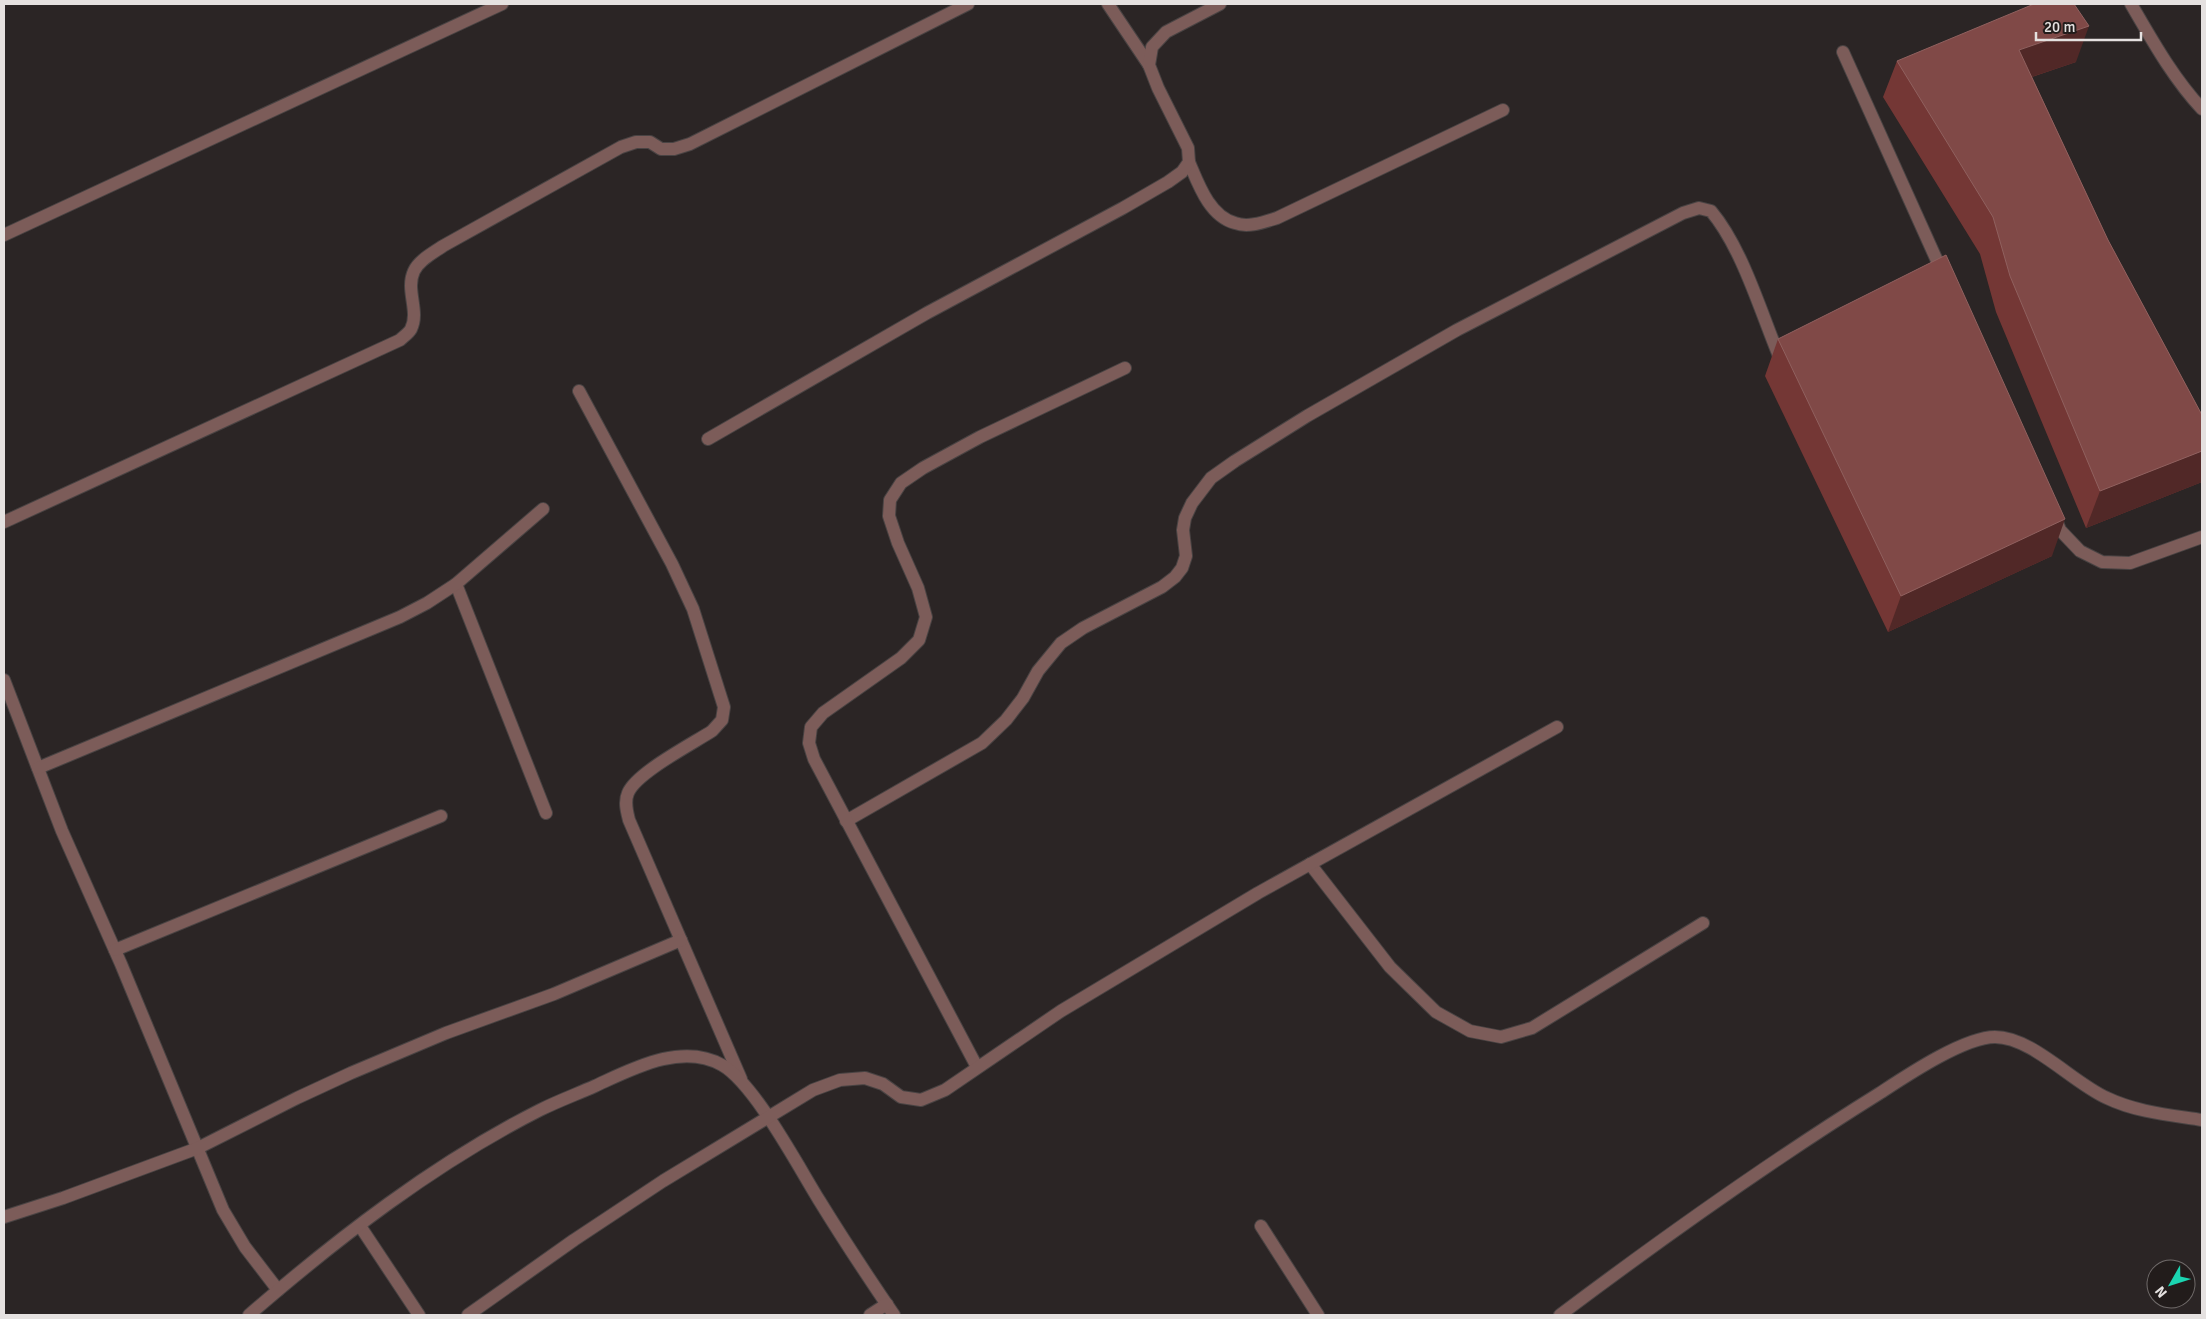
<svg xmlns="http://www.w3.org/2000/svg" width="2206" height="1319" font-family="Signika,sans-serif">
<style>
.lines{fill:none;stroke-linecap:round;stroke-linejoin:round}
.minor-casing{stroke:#494343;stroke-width:14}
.minor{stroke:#7c5c59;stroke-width:12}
.wall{fill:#743735}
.shaded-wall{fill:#512827}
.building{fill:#804947;stroke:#90615f}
</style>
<rect width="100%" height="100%" fill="#2b2525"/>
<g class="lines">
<defs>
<g id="minor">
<polyline points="1108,4 1149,65"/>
<path d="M2131,4C2152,40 2173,78 2202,109"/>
<polyline points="1843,52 1943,274"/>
<path d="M1189,162C1198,183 1209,216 1235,223C1248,228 1264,222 1277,218L1503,110"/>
<polyline points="4,235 502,4"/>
<path d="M579,391L672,564L693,609L724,707L722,720L712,731C692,744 636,773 628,793C624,802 627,812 629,820L741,1079"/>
<polyline points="708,439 927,313 1123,208 1168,182 1182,172 1189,162 1188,148 1158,88 1149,65 1152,47 1166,32 1220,4"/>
<polyline points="2055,517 2060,530 2080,551 2102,562 2130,563 2202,537"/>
<path d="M4,522L400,340C403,337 409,333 411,329C420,311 405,290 414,271C419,260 433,253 443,246L621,147L636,142H650L661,149H674L690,144L968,4"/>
<polyline points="456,584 546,813"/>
<polyline points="4,680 62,831 121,964 223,1210 245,1247 278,1290"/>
<polyline points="38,768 400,617 427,603 456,584 543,509"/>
<path d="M846,821L982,743L1006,720L1023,698L1038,671L1061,643L1083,628L1162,587L1175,577L1182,568L1186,556L1183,530L1185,518L1192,503L1211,478L1235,461L1307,416L1457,330L1683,213L1699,208L1711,211C1742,248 1760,310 1779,356"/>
<polyline points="1310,864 1390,967 1436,1012 1470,1031 1501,1037 1532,1028 1703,923"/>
<polyline points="115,950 441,816"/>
<polyline points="977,1067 814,759 809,743 811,727 823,713 901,658 919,640 926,617 918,588 898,543 889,516 890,500 901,483 923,468 980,437 1125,368"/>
<polyline points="4,1217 63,1198 198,1148 297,1098 351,1073 446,1033 554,994 681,940"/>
<polyline points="360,1226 419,1315"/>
<polyline points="1261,1226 1318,1315"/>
<path d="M249,1315C338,1238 435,1163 540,1110C558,1101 577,1094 595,1086C632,1069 682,1042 722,1065C754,1083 798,1166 819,1200C843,1239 868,1277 894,1315"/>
<polyline points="468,1315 574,1240 663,1181 813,1090 840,1080 865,1078 883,1084 901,1097 921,1100 945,1090 1061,1011 1258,893 1557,727"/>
<polyline points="870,1315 887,1304"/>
<path d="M1560,1315C1664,1237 1769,1162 1880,1093C1906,1076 1964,1037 1995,1037C2032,1037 2073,1083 2107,1098C2136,1112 2170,1115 2202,1120"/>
</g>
</defs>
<use href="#minor" class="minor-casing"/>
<use href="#minor" class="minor"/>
</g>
<g class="wall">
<polygon points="1897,61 2076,62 2032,77 2108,240 2202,415 2202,482 2086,528 1996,312 1980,254 1883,97"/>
<polygon points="1778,339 2052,556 1888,632 1765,376"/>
</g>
<g class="shaded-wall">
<polygon points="2089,26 2076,62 2005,86 2019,50"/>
<polygon points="2202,451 2202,482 2086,528 2100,491"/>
<polygon points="2065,519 2052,556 1888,632 1901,596"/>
</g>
<g class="building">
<polygon points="2034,4 2074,4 2089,26 2019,50 2108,240 2202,415 2202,451 2100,491 2010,276 1993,217 1897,61"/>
<polygon points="1946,255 2065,519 1901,596 1778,339"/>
</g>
<rect width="2206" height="1319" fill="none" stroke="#e5e1e0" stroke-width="10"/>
<g transform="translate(2171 1284) rotate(231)"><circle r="24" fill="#221c1b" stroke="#706b6a"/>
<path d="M0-4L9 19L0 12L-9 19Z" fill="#1bd5b1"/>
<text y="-8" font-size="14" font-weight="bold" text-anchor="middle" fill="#e5e1e0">N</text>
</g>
<path d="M2036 32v8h105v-8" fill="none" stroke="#e5e1e0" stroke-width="2.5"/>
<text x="2044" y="32" font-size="15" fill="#e5e1e0" stroke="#221c1b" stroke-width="4" paint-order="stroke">20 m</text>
</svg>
